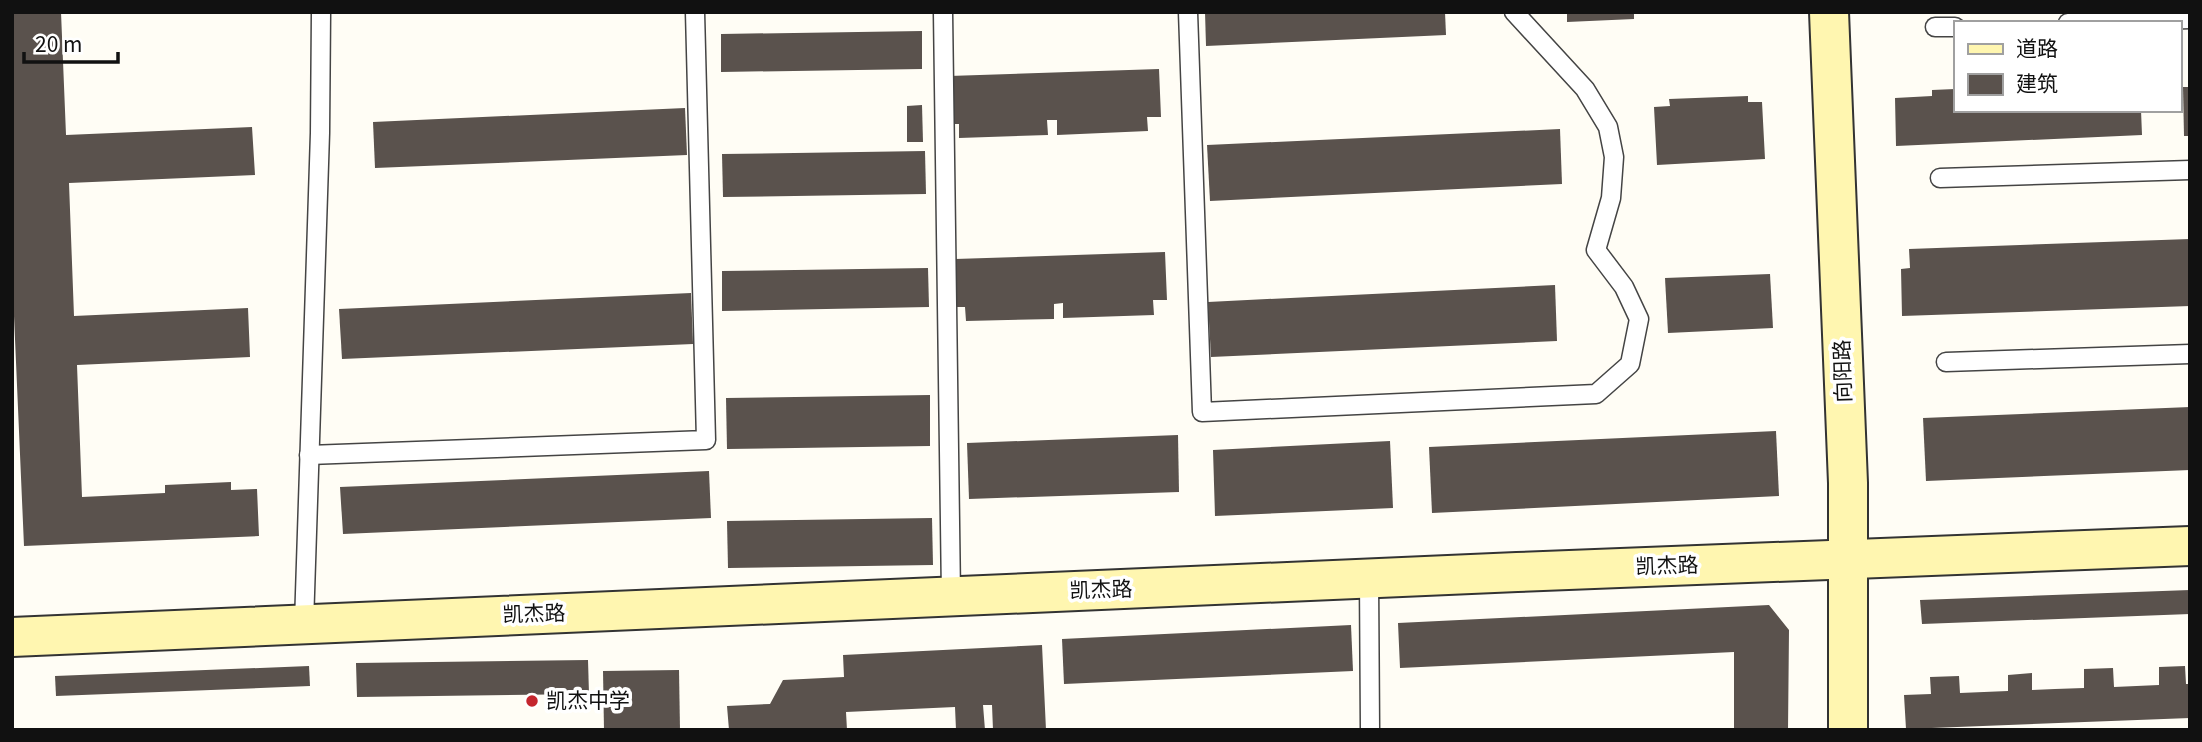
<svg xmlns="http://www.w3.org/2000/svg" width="2202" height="742" font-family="Georgia,'Noto Sans SC',serif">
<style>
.building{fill:#5a524d}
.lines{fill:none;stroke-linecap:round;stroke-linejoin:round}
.lane-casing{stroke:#444;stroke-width:21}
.secondary-casing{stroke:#333;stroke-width:42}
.lane{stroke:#fff;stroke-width:18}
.secondary{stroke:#fff6b0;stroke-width:38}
.poi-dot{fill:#c4262e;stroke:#fff;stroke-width:2.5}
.labels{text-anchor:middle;stroke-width:7;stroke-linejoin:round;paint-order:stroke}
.street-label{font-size:21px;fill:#111;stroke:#fff}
.poi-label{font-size:21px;fill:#111;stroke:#fff;text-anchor:start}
</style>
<rect width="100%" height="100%" fill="#fffdf5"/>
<g class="building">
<polygon points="12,12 61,12 66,135 252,127 255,175 69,183 74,316 248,308 250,357 77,365 82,497 165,493 165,485 231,482 231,490 257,489 259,536 24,546 12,270"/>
<polygon points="1205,12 1445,12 1446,35 1206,46"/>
<polygon points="1567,12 1634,12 1634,19 1567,22"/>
<polygon points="922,31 922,69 721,72 721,34"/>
<polygon points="1159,69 1161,117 1147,117 1148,131 1057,135 1057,120 1047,120 1048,135 959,138 959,124 950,124 949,76"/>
<polygon points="2183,87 2190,87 2190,136 2184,136"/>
<polygon points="1955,89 1955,110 2141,110 2142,135 1896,146 1895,98 1932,96 1932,90"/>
<polygon points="1748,96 1748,102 1762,102 1765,159 1657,165 1654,107 1670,106 1669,99"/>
<polygon points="922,105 923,142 907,142 907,106"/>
<polygon points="685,108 687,155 375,168 373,122"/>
<polygon points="1560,129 1562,184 1210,201 1207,145"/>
<polygon points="925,151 926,194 723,197 722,154"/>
<polygon points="2190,239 2190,306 1902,316 1901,269 1910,268 1909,249"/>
<polygon points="1165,252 1167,300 1153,300 1154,315 1063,318 1063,303 1054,304 1054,319 966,321 965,307 957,307 955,259"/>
<polygon points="928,268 929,307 722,311 722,271"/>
<polygon points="1770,274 1773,328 1668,333 1665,278"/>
<polygon points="1555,285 1557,341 1211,357 1208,302"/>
<polygon points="691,293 693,344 342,359 339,309"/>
<polygon points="930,395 930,446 727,449 726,398"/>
<polygon points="2190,407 2190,470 1926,481 1923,418"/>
<polygon points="1776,431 1779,496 1432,513 1429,447"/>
<polygon points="1178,435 1179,492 969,499 967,443"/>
<polygon points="1390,441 1393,508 1215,516 1213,450"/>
<polygon points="709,471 711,518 343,534 340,487"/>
<polygon points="932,518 933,565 728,568 727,521"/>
<polygon points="2190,590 2190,614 1922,624 1920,600"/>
<polygon points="1769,605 1789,630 1788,730 1734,730 1734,652 1400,668 1398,623"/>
<polygon points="1351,625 1353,671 1064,684 1062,639"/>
<polygon points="1042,645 1046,730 993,730 992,705 983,705 985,730 956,730 955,707 846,712 847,730 729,730 727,706 770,704 783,680 844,677 843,655"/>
<polygon points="588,660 589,694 357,697 356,663"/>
<polygon points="309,666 310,686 56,696 55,676"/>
<polygon points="2185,666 2186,684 2190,684 2190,718 1906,729 1904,695 1931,694 1930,677 1959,676 1960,693 2008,691 2008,675 2032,673 2032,690 2055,689 2084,688 2084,669 2113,668 2114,687 2159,685 2159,667"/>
<polygon points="679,670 680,730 604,730 603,671"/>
</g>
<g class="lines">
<defs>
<g id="lane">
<polyline points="943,12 951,596"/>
<polyline points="1188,12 1202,412 1596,394 1630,364 1639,319 1624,287 1596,250 1611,198 1614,157 1608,127 1585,89 1514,12"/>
<polyline points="2068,23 2190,19"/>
<polyline points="1935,27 1955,27"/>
<polyline points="1940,178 2190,170"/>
<polyline points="1946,362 2190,354"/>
<polyline points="309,455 706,440 695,12"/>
<polyline points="1369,579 1370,730"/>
<polyline points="304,624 320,133 321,12"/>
</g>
<g id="secondary">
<polyline points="1829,12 1848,483 1848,730"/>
<polyline points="12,637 1517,572 2190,546"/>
</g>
</defs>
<use href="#lane" class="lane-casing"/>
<use href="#secondary" class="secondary-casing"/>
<use href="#lane" class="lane"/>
<use href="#secondary" class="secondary"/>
</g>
<circle class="poi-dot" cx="532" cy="701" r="7"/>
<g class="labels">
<g class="street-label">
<text transform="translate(1843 371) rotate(-92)" y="7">向阳路</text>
<text transform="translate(1667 566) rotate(-2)" y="7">凯杰路</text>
<text transform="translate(1101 590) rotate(-2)" y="7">凯杰路</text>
<text transform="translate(534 614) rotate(-2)" y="7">凯杰路</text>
</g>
<g class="poi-label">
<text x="546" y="708">凯杰中学</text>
</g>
</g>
<rect width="2202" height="742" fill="none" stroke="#111111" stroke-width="28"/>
<rect x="1954" y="21" width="228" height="91" fill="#ffffff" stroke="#a0a0a0" stroke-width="2"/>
<rect x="1968" y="44" width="35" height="10" fill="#fff6b0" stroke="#a0a0a0" stroke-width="2"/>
<text x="2016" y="56" font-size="21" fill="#111111">道路</text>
<rect x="1968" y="74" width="35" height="21" fill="#5a524d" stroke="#a0a0a0" stroke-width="2"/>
<text x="2016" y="91" font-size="21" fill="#111111">建筑</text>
<path d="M24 52v10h94v-10" fill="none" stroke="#111111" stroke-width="3.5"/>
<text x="35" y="52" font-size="21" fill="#111111" stroke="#ffffff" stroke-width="5" paint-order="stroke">20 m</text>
</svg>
